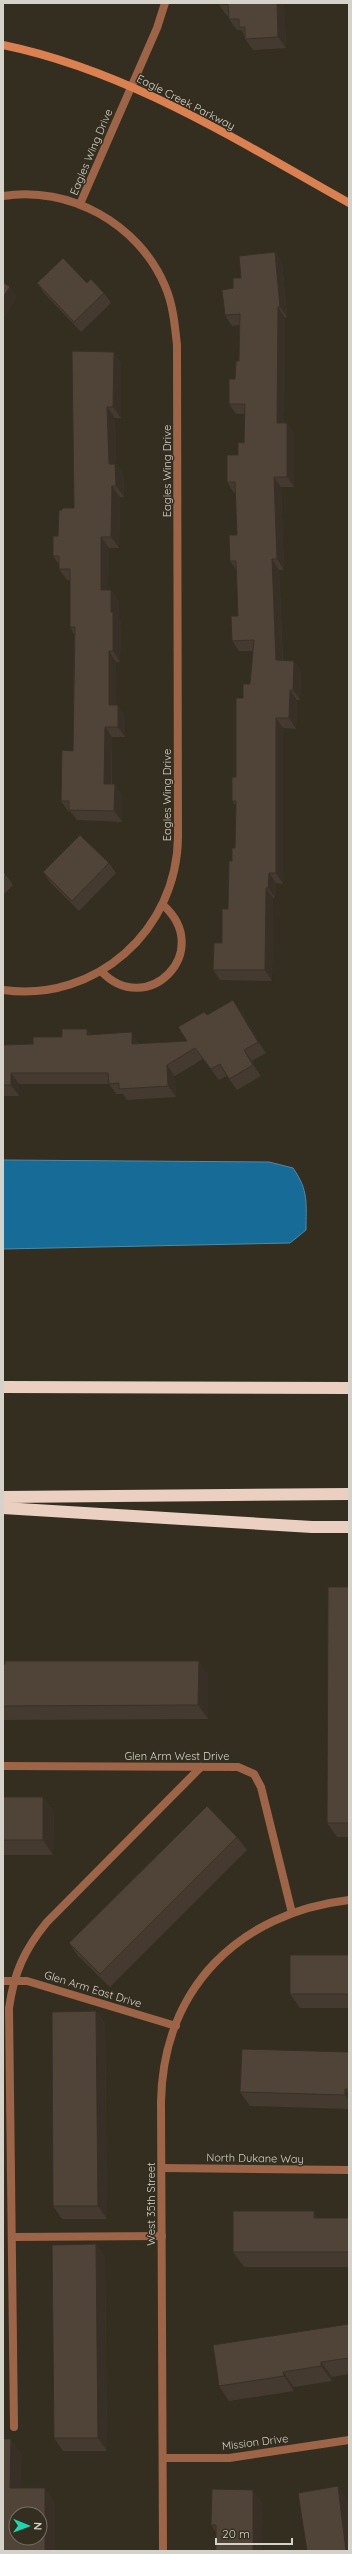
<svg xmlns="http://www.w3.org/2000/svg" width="352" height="2554" font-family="Quicksand,sans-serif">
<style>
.water{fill:#166b97;stroke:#4f8aa6}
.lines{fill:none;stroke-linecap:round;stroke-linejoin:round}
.street{stroke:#9d6447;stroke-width:8}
.secondary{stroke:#db8151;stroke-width:8}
.highway{stroke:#ebcfc0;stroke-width:12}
.wall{fill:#453a30}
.shaded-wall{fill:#383027}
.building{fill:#504438;stroke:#383027;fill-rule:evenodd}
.labels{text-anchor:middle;stroke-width:3;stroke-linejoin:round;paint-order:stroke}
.street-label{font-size:11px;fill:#d5d2c9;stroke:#332e1f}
</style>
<rect width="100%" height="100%" fill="#332e1f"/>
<path class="water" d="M3,1160L269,1162L293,1168C309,1191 306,1203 306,1230L290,1243L3,1249Z"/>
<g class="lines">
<g class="street">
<path d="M3,196C69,185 139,224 165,286C173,304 175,326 177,345L178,837C177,930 96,1003 3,990"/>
<polyline points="80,204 157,28 165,3"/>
<path d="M101,971C147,1020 215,951 163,905"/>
<polyline points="3,1766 238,1767 254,1774 261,1787 292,1913"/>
<polyline points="3,1981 27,1981 176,2026"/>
<polyline points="162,2168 349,2170"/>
<polyline points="12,2237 162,2236"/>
<path d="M14,2427L9,2008C14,1973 24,1950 47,1922L201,1767"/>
<polyline points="163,2458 229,2458 349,2440"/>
<path d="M163,2551L161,2102C163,1988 239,1913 349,1900"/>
</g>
<path class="secondary" d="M3,45C129,71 238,141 349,203"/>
<g class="highway">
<polyline points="3,1387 349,1388"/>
<polyline points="3,1497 349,1494"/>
<polyline points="3,1508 312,1527 349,1527"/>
</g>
</g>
<g class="wall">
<polygon points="284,3 286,48 253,50 245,39 245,36 241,30 237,30 229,19 229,16 227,16 219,5"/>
<polygon points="275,252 282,263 287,317 285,318 284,423 287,423 294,433 294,487 281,487 284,570 279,570 283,661 294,661 301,671 300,700 297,700 296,729 283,728 283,884 276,883 275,898 273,898 272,981 220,980 213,970 222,943 228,909 232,861 235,848 236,806 232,801 236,777 243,698 250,684 253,651 239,651 232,641 238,616 237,571 230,561 237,535 236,492 234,493 227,482 238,455 244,443 245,414 236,414 229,404 235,379 239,361 239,325 232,326 225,315 241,278"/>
<polygon points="37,283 87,283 104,293 111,303 81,332 44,293"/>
<polygon points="121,362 121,418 115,418 116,464 123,474 124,497 120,497 119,548 109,548 108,590 111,590 119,601 119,620 121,623 120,662 116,662 116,705 118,705 125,715 125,737 112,737 112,784 115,784 122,795 122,822 77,820 70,811 68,811 61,801 73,751 74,634 70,627 70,580 67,580 59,569 59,564 53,556 58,536 62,510 74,508"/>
<polygon points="109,863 116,873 79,911 50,882 43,872"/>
<polygon points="3,872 6,875 13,885 3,895"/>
<polygon points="241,1011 266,1053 252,1061 261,1076 237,1090 227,1076 219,1080 203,1059 175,1076 176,1097 127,1100 123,1094 116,1094 109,1084 19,1084 19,1096 3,1096 3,1045 33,1044 62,1037 87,1029 91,1035 139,1044 187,1041 207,1015"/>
<polygon points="349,1587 349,1837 337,1837 327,1823"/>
<polygon points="3,1664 208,1674 208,1719 3,1720"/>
<polygon points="3,1797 43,1797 54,1812 53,1855 3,1855"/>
<polygon points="237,1837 247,1850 110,1987 78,1956 69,1943"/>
<polygon points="349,1955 349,2008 300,2008 290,1994"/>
<polygon points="96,2011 105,2024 107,2219 62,2219 53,2206"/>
<polygon points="349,2052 349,2109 250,2106 240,2092"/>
<polygon points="319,2218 349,2218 349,2267 244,2267 233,2252"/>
<polygon points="96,2244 105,2257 107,2451 63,2451 54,2438"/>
<polygon points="349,2324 349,2374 332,2377 332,2381 294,2387 294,2391 229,2401 219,2386"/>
<polygon points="263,2503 216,2532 211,2525"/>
</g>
<g class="shaded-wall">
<polygon points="277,3 284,3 286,48 278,37"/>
<polygon points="275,252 282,263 287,317 280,307"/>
<polygon points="10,287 17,297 3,319 3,297"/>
<polygon points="278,307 285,318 284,433 277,423"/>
<polygon points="114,352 121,362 121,418 113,407"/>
<polygon points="107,407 115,418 116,464 123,474 124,497 116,486 109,464"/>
<polygon points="287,423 294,433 294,487 287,477"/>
<polygon points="274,477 281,487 284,570 277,559"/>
<polygon points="112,486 120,497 119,548 111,537"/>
<polygon points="101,537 109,548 108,601 101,590"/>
<polygon points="272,559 279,570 283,671 276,660"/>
<polygon points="111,590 119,601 119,620 121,623 120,662 113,651 111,612"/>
<polygon points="109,651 116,662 117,716 109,705"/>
<polygon points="294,661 301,671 300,700 293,690"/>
<polygon points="290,690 297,700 296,729 289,718"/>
<polygon points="118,705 125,715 125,737 118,727"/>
<polygon points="276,718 283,728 283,884 276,873"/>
<polygon points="105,727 112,737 111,794 104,784"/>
<polygon points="115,784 122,795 122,822 114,811"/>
<polygon points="269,873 276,883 275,898 268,888"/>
<polygon points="266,888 273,898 272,981 265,970"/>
<polygon points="233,1000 241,1011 266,1053 258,1042"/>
<polygon points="87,1029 95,1040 87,1035"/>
<polygon points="132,1032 139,1043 132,1044"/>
<polygon points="244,1050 252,1061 261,1076 253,1065"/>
<polygon points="167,1065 175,1076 176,1097 168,1086"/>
<polygon points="11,1073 19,1084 19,1096 11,1085"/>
<polygon points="199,1661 208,1674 208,1719 198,1705"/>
<polygon points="43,1797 54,1812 53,1855 43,1840"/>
<polygon points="96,2011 105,2024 107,2219 98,2206"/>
<polygon points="345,2089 349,2094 349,2101 345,2095"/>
<polygon points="314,2211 324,2226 314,2218"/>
<polygon points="96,2244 105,2257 107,2451 98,2438"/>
<polygon points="321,2362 332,2377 332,2381 321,2366"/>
<polygon points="283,2372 294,2387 294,2391 284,2376"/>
<polygon points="11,2439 22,2454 21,2503 10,2488"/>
<polygon points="338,2486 347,2499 349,2514 349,2551 346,2551"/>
<polygon points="45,2488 55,2503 55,2551 45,2551"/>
<polygon points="253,2490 263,2503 262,2551 253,2551"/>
</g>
<g class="building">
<polygon points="219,3 277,3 278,37 245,39 245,27 239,27 239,19 229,19 228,4 219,5"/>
<polygon points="275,252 280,307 278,307 277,423 287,423 287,477 274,477 277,559 272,559 276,660 294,661 293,690 290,690 289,718 276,718 276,873 269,873 268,888 266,888 265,970 213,970 214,943 222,943 222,909 228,909 229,861 232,861 232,848 235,848 236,801 232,801 232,777 236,777 236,698 243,698 243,684 250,684 254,640 232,641 231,616 238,616 236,561 230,561 229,535 237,535 235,482 227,482 227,455 238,455 238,442 244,443 245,404 229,404 229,379 235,379 236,361 239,361 240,314 225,315 222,290 233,288 233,278 241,278 239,256"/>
<polygon points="63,258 87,283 91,279 104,293 74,322 37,283"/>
<polygon points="3,282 10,287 3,297"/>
<polygon points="72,351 114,352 113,407 107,407 109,464 115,464 116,486 112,486 111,537 101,537 101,590 111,590 111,612 113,612 113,651 109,651 109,705 118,705 118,727 105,727 104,784 115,784 114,811 69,810 69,801 61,801 62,750 73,751 75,627 70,627 70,569 59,569 59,556 53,556 53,536 58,536 59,510 62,510 62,508 74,508"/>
<polygon points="80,835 109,863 72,901 43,872"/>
<polygon points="3,872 6,875 3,878"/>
<polygon points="233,1000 258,1042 244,1050 253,1065 229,1079 220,1064 211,1069 195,1048 167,1065 168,1086 119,1089 119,1083 109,1084 108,1073 11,1073 11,1085 3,1085 3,1045 33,1044 33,1037 62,1037 62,1029 87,1029 87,1035 132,1032 132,1044 187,1041 178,1027 204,1012 207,1015"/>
<polygon points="328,1587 349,1587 349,1823 327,1823"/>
<polygon points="5,1661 199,1661 198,1705 3,1706 3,1664 5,1664"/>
<rect x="3" y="1797" width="40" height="43"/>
<polygon points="207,1806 237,1837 100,1974 69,1943"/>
<rect x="290" y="1955" width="59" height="39"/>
<polygon points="96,2011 98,2206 53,2206 52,2012"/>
<polygon points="242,2049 349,2052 349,2089 345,2089 345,2095 240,2092"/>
<polygon points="233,2211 314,2211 314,2218 349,2218 349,2252 233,2252"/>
<polygon points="96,2244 98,2438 54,2438 52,2245"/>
<polygon points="349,2324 349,2358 321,2362 321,2366 283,2372 284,2376 219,2386 213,2345"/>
<path d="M3,2439H11L10,2488H45V2551H3ZM16,2514H40V2538H16Z"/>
<polygon points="338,2486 346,2551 307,2551 298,2493"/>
<polygon points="212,2489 253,2490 253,2551 216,2551 216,2525 211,2525"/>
</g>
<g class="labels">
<g class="street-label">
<text transform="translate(186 102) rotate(27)" y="4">Eagle Creek Parkway</text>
<text transform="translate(91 152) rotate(-67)" y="4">Eagles Wing Drive</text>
<text transform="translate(167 471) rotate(-90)" y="4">Eagles Wing Drive</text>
<text transform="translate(167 795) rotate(-90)" y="4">Eagles Wing Drive</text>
<text x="177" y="1760">Glen Arm West Drive</text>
<text transform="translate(93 1989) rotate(17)" y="4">Glen Arm East Drive</text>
<text transform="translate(255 2158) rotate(1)" y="4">North Dukane Way</text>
<text transform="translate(151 2204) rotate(-90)" y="4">West 35th Street</text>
<text transform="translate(255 2442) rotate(-7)" y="4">Mission Drive</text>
</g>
</g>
<rect width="352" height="2554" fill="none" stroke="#d5d2c9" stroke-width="8"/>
<g transform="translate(28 2526) rotate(91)"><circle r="19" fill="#332e1f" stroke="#747063"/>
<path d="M0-3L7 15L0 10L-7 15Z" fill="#1ed5b0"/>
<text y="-6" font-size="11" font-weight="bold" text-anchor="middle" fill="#d5d2c9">N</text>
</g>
<path d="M216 2538v6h76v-6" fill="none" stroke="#d5d2c9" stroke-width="2"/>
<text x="222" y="2538" font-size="12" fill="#d5d2c9" stroke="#332e1f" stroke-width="3" paint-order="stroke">20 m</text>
</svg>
